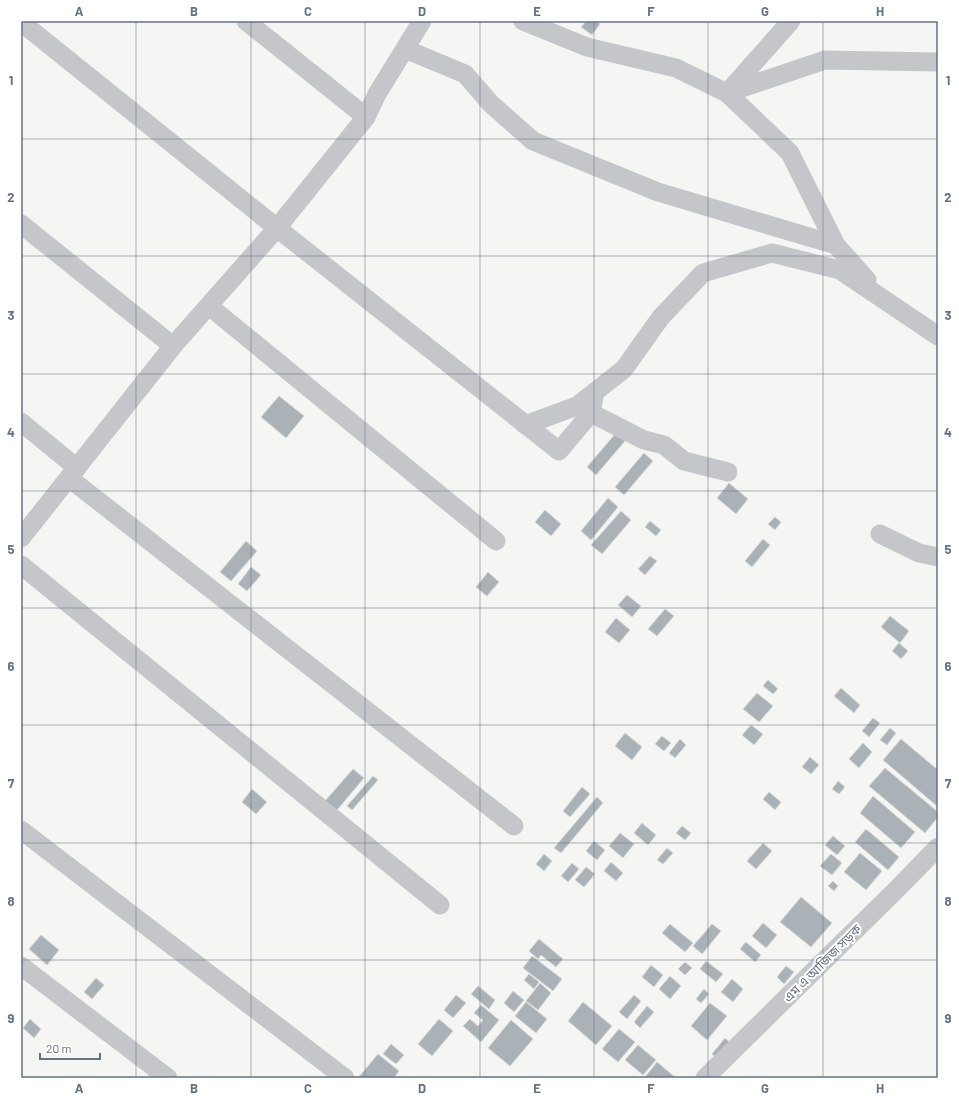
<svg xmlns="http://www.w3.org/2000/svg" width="959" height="1099" font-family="Barlow,'Noto Sans Bengali',sans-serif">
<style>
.building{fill:#aab1b7;stroke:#d7d7d5}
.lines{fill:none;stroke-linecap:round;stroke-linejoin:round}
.minor{stroke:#c4c6ca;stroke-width:19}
.grid{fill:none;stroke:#667183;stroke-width:1;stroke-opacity:0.55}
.labels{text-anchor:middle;stroke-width:4;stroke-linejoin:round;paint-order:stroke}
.street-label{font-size:13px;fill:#667183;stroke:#fff}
.neatline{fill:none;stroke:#667183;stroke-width:1.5}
.grid-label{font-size:13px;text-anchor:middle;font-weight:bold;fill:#667183}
</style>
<rect width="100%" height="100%" fill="#f5f6f3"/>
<g class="building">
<polygon points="586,21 596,21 600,24 592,35 581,27"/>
<polygon points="279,396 304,416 286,438 261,417"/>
<polygon points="616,433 625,441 596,475 587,467"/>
<polygon points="644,453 653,461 624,495 615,487"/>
<polygon points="729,483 748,499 736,514 717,498"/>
<polygon points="608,498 618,507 591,540 581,531"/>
<polygon points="545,510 561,524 551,536 535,522"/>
<polygon points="621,511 631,520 602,554 591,545"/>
<polygon points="775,517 781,522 775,530 768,524"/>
<polygon points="650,521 661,530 656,536 645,527"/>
<polygon points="763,539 770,545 752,567 745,561"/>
<polygon points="246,541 257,551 231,581 220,572"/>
<polygon points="650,556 657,561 645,575 638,569"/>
<polygon points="251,567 261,575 247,591 238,584"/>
<polygon points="488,572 499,582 487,596 476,587"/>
<polygon points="627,595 641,606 632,617 618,605"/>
<polygon points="665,609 674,616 657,636 648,629"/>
<polygon points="890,616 909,631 900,643 881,627"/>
<polygon points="616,618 630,630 619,643 605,632"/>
<polygon points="899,643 908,651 901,659 892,651"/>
<polygon points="768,680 778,689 773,694 763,686"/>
<polygon points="841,688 860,705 854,713 834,696"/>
<polygon points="757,693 773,706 759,722 743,709"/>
<polygon points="873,718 880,723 869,737 862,731"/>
<polygon points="751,725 763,734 754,745 742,735"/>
<polygon points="890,728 896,733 887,745 880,740"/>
<polygon points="625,733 642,747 632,760 615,746"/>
<polygon points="662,736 671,743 664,751 655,744"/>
<polygon points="680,739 686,745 675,758 669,753"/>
<polygon points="901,739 938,770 938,807 883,760"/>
<polygon points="863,743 872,752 859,768 849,759"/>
<polygon points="810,757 819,765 811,774 802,767"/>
<polygon points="885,768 938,812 938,817 925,833 869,786"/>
<polygon points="353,769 364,778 337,810 325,801"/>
<polygon points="373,776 378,780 352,810 347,806"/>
<polygon points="838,781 845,787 839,794 832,789"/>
<polygon points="582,787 590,794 570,817 563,811"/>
<polygon points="252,789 267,802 256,814 242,802"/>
<polygon points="769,792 781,802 775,810 763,799"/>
<polygon points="873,796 915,832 901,848 860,813"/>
<polygon points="597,797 603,803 561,853 554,848"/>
<polygon points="642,823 656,835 648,845 634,833"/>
<polygon points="682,826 691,833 685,840 676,833"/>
<polygon points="866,829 899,857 888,870 855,842"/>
<polygon points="620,833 634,844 623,858 609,846"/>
<polygon points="833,836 845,846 837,855 825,845"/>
<polygon points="594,841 605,850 597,860 586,851"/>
<polygon points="763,843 772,851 756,869 747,861"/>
<polygon points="667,848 673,853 663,864 657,860"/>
<polygon points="860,853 882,871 866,890 844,872"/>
<polygon points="544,854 552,861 544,871 536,864"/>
<polygon points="831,854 842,863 832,875 820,866"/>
<polygon points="611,862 623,873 616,881 604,871"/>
<polygon points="572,863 579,869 568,882 561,876"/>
<polygon points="586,867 595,874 584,887 575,880"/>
<polygon points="833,881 838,886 834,891 828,886"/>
<polygon points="801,897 832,923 811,947 780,922"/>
<polygon points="763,923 777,935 766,948 752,936"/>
<polygon points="670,924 693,943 685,952 662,933"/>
<polygon points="712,924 721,931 702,954 693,946"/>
<polygon points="41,935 59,950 47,965 29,949"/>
<polygon points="539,939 563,959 556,967 541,955 538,959 529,951"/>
<polygon points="746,942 761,955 755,962 740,949"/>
<polygon points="532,956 562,979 553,991 523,968"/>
<polygon points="706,961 723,974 716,982 700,969"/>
<polygon points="685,962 692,968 685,975 678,969"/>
<polygon points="651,965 663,975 654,987 642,977"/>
<polygon points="786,966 794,972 784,984 777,977"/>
<polygon points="529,974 539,982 534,989 524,980"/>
<polygon points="670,976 681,986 670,999 659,989"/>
<polygon points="96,978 104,985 92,999 84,992"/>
<polygon points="732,979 743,989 733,1002 721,992"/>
<polygon points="540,983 551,993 538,1010 526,1001"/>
<polygon points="478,986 495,1000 489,1009 471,994"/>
<polygon points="704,989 709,994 701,1003 696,999"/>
<polygon points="513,991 524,1000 514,1012 504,1003"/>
<polygon points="456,995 466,1003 453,1018 444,1010"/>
<polygon points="634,995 641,1001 627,1019 619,1012"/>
<polygon points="526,1002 547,1019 536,1033 515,1016"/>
<polygon points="583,1002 612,1026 596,1045 568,1021"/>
<polygon points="710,1003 727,1016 707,1040 691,1026"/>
<polygon points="481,1005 499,1020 481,1042 463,1026 470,1019 478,1026 483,1020 474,1013"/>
<polygon points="647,1006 654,1012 640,1028 634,1022"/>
<polygon points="30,1019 41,1029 34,1038 23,1028"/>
<polygon points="439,1019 453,1031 432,1056 418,1044"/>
<polygon points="511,1020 533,1039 510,1066 488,1048"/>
<polygon points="619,1029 635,1042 618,1062 602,1049"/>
<polygon points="725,1038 733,1045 720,1061 712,1054"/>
<polygon points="391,1044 404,1055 396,1064 383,1054"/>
<polygon points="638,1045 656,1060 643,1075 625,1060"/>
<polygon points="378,1054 399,1071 394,1078 358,1078"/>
<polygon points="657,1062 676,1078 647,1078 645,1077"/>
</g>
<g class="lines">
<g class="minor">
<polyline points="246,21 366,117"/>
<polyline points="523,21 587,47 676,68 727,93 790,153 836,245 867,280"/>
<polyline points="21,22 277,228 559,451 591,413 595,392"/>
<polyline points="405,49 465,74 491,104 533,141 658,192 836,245"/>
<polyline points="728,92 791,21"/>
<polyline points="727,93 825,60 938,62"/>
<polyline points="21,224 173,346"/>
<polyline points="209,306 496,541"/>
<polyline points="591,413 644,440 664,445 684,461 728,472"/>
<polyline points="21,422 77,468"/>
<polyline points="525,425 577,406 624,369 661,317 703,273 772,253 840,270 938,336"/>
<polyline points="69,478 514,826"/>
<polyline points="880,534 919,553 938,557"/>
<polyline points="21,538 173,346 277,228 366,117 377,94 422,21"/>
<polyline points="21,565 440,905"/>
<polyline points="21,830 345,1078"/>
<polyline points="21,966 168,1078"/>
<polyline points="705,1078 897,889 938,847"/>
</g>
</g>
<path class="grid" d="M136,21V1078M251,21V1078M365,21V1078M480,21V1078M594,21V1078M708,21V1078M823,21V1078M21,139H938M21,256H938M21,374H938M21,491H938M21,608H938M21,725H938M21,843H938M21,960H938"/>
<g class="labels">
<g class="street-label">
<text transform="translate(822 963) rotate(-45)" y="5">এম এ আজিজ সড়ক</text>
</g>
</g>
<rect width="959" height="1099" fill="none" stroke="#ffffff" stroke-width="44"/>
<path d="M40 1053v6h60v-6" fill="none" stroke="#667183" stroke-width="2"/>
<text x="46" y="1053" font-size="12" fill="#667183" stroke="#ffffff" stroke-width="3" paint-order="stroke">20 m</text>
<rect x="22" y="22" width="915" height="1055" class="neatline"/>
<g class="grid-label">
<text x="79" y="16">A</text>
<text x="194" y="16">B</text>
<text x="308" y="16">C</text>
<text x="422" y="16">D</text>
<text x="537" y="16">E</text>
<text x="651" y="16">F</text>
<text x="765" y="16">G</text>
<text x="880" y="16">H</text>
<text x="11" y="85">1</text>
<text x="948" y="85">1</text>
<text x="11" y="202">2</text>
<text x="948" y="202">2</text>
<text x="11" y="320">3</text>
<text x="948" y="320">3</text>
<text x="11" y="437">4</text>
<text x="948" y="437">4</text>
<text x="11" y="554">5</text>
<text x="948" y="554">5</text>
<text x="11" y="671">6</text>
<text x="948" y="671">6</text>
<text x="11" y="788">7</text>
<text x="948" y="788">7</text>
<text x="11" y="906">8</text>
<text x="948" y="906">8</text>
<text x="11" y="1023">9</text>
<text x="948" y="1023">9</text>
<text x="79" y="1093">A</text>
<text x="194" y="1093">B</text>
<text x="308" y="1093">C</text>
<text x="422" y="1093">D</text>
<text x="537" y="1093">E</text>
<text x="651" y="1093">F</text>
<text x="765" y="1093">G</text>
<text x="880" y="1093">H</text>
</g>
</svg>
